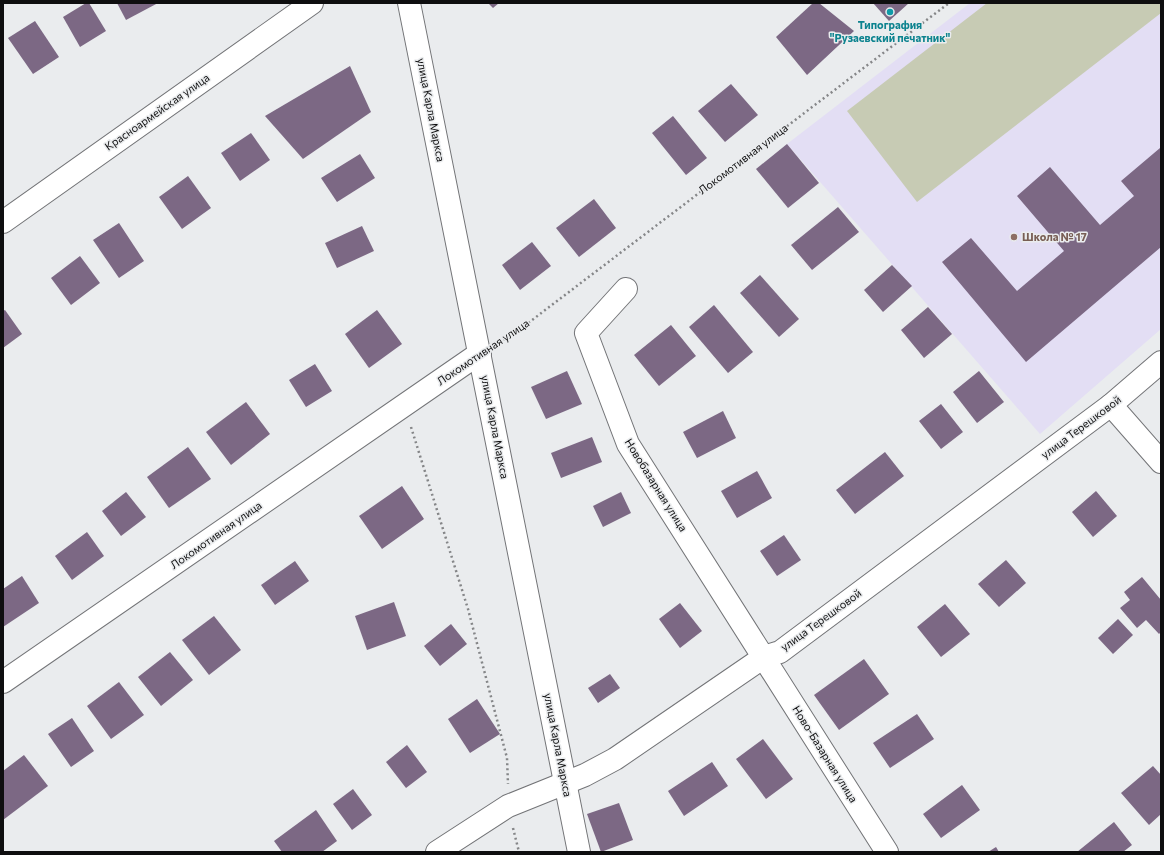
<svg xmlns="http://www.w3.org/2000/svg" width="1164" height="855" font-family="Commissioner,sans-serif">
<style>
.education{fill:#e3def4}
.green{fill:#c7cbb4}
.building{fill:#7c6884}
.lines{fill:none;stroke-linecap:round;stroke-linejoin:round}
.street-casing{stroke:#737477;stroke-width:24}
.secondary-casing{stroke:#737477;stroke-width:24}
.path{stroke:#858688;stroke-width:2.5;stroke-dasharray:2 3;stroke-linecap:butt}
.street{stroke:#fff;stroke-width:22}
.secondary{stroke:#fff;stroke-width:22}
.culture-dot{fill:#0f9aa8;stroke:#eaecee;stroke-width:1.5}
.education-dot{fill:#8d6e63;stroke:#eaecee;stroke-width:1.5}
.labels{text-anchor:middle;stroke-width:3;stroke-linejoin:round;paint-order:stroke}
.culture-label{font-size:11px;font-weight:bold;fill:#0d838f;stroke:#eaecee}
.street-label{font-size:11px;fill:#0e0e0f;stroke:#eaecee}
.education-label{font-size:11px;font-weight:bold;fill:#785e54;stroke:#eaecee;text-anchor:start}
</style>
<rect width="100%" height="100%" fill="#eaecee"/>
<polygon class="education" points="970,3 1161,3 1161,329 1040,434 787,144"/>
<polygon class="green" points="987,3 1161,3 1161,13 917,202 847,111"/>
<g class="building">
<polygon points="86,3 89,3 106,31 80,47 63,17"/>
<polygon points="117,3 158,3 126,20"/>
<polygon points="488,3 499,3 493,8"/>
<polygon points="813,3 819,3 854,31 807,75 776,37"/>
<polygon points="873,3 909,3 889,21"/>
<polygon points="35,21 59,57 33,74 8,38"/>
<polygon points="350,66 371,112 303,159 265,116"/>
<polygon points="731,84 758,115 725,142 698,111"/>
<polygon points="673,116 707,158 686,175 652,133"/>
<polygon points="251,133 270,160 240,181 221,153"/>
<polygon points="787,144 819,183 788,208 756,169"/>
<polygon points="1160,148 1161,247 1026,362 942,262 971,238 1017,291 1064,251 1017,196 1050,167 1100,225 1134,196 1121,181"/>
<polygon points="360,154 375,178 337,202 321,178"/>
<polygon points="188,176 211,208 182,229 159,197"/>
<polygon points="594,199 616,228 579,257 556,228"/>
<polygon points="838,207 859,232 812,270 791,245"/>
<polygon points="119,223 144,261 119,278 93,240"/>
<polygon points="362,226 374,251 337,268 325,243"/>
<polygon points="532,242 551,266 520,290 502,265"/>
<polygon points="80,256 100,283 71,305 51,278"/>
<polygon points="892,265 912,286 883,312 864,290"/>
<polygon points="760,275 799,319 779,337 740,293"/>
<polygon points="714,305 753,352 728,373 689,327"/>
<polygon points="928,307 952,334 924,358 901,330"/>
<polygon points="5,310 22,334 3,348 3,311"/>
<polygon points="377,310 402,344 369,368 345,334"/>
<polygon points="671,325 696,356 659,386 634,355"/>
<polygon points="315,364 332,391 306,407 289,380"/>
<polygon points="567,371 582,404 546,419 531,387"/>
<polygon points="979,371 1004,402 977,423 953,392"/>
<polygon points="246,402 270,434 231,465 206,432"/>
<polygon points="941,404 963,432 941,449 919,421"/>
<polygon points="723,411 736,438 697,458 683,432"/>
<polygon points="592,437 602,462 561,478 551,453"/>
<polygon points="188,447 211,479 169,508 147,477"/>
<polygon points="885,452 904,476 855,514 836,490"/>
<polygon points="757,471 772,498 737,518 721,491"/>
<polygon points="402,486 424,519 382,549 359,516"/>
<polygon points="1096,491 1117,516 1093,537 1072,512"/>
<polygon points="126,492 146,517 121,536 102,511"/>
<polygon points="621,492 631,513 603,527 593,506"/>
<polygon points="87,532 104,556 72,580 55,556"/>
<polygon points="784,535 801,560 777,576 760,551"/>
<polygon points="1006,560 1026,583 999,607 978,584"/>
<polygon points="295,561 309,581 275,605 261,585"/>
<polygon points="22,576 39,603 3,627 3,589"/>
<polygon points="1142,577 1161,600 1161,632 1159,634 1146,620 1137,628 1120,608 1130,600 1124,592"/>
<polygon points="394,602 406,636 367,650 355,616"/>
<polygon points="680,603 702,631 680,648 659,619"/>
<polygon points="945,604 970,634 941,657 917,627"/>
<polygon points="214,616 241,650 209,675 182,640"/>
<polygon points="1118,619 1133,635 1113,654 1098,638"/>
<polygon points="451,624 467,644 440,666 424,646"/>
<polygon points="170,652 193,680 161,706 138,677"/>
<polygon points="864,659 889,694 839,730 814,695"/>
<polygon points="610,674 620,688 598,703 588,688"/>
<polygon points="119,682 144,715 111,739 87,706"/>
<polygon points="477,699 500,734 470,753 448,719"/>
<polygon points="917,714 934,739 890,768 873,743"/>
<polygon points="72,718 94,751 71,767 48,734"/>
<polygon points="763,739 793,779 766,799 736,759"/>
<polygon points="407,745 427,772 406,788 386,762"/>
<polygon points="24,755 48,786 3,820 3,771"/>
<polygon points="712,762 728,786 684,816 668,791"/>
<polygon points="1153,766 1161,775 1161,814 1149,825 1121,793"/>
<polygon points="962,785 980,810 941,838 923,814"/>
<polygon points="353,789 372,815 352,830 333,804"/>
<polygon points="619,803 633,840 601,852 587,814"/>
<polygon points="316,810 337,841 322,852 282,852 274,841"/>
<polygon points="1114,822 1132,845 1123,852 1077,852"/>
<polygon points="996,847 999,852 988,852"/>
</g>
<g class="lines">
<defs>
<g id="street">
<polyline points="3,222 312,3"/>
<polyline points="626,289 586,333 628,444 887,852"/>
<polyline points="1111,405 1161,462"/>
<polyline points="3,682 480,353"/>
<polyline points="437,852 508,806 585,775 615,759 764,657 780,652 1111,405 1161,362"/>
</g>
<polyline id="secondary" points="409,3 579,852"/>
</defs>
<use href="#street" class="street-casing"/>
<use href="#secondary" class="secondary-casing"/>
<g class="path">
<polyline points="499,342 515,333 949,3"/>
<polyline points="411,427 468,609 507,758 508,784"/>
<polyline points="513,828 519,852"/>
</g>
<use href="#street" class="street"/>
<use href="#secondary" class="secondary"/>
</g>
<circle class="culture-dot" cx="890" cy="12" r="4"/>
<circle class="education-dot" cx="1014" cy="237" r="4"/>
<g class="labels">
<g class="culture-label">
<text x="890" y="29">Типография<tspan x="890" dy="13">"Рузаевский печатник"</tspan></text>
</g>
<g class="street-label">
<text transform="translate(431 110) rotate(79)" y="4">улица Карла Маркса</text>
<text transform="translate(157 112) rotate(-35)" y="4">Красноармейская улица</text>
<text transform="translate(743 159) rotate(-37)" y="4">Локомотивная улица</text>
<text transform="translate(483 352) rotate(-34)" y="4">Локомотивная улица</text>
<text transform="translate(495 427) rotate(79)" y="4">улица Карла Маркса</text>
<text transform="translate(1081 427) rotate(-37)" y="4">улица Терешковой</text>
<text transform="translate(656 485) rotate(58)" y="4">Новобазарная улица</text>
<text transform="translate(216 535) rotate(-35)" y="4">Локомотивная улица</text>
<text transform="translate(821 620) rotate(-36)" y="4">улица Терешковой</text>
<text transform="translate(558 745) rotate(79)" y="4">улица Карла Маркса</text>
<text transform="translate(825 754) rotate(58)" y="4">Ново-Базарная улица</text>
</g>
<g class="education-label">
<text x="1022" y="241">Школа № 17</text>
</g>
</g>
<rect width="1164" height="855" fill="none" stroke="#0e0e0f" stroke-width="8"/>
</svg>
